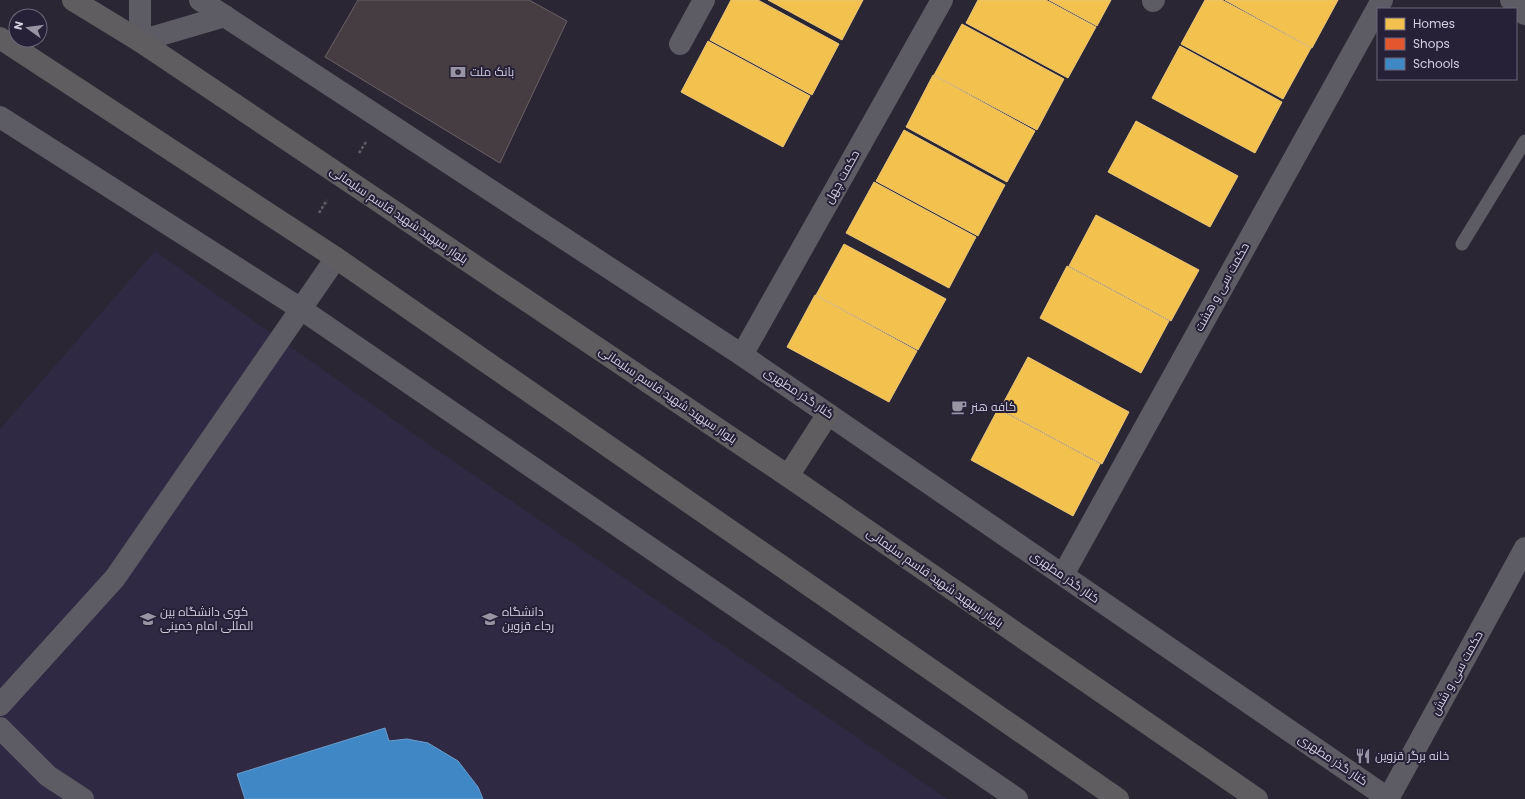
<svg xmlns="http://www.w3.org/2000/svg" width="1525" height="799" font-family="Poppins,Cairo,sans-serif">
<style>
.built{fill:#302943}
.homes{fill:#f2c14e;stroke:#e9c57a}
.shops{fill:#e4572e;stroke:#df7b63}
.schools{fill:#3f88c5;stroke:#6b9dcd}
.building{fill:#453d42;stroke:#696166}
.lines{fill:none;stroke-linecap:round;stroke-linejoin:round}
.path{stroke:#605d66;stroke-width:2.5;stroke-dasharray:3 2;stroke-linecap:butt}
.service{stroke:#5d5b64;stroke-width:13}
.minor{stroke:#5d5b64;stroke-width:22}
.tertiary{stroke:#5d5b64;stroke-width:22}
.primary{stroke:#605d60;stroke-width:22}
.labels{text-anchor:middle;stroke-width:4;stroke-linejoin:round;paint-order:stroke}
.poi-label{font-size:12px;fill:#d3cfdf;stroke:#272138;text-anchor:start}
.street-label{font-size:12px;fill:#d3cfdf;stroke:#272138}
</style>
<rect width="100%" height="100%" fill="#2a2633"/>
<polygon class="built" points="155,251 421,439 947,799 0,799 0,429"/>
<g class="homes">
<polygon points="731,0 758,0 839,44 812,95 710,40"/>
<polygon points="768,0 863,0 842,40"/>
<polygon points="978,0 1046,0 1096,27 1068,78 966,23"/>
<polygon points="1049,0 1111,0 1097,26"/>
<polygon points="1205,0 1222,0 1311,48 1283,99 1181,44"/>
<polygon points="1225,0 1338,0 1312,48"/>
<polygon points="962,24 1064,79 1037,130 934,75"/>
<polygon points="708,41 810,96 783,147 681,92"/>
<polygon points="1180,46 1282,102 1255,153 1152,98"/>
<polygon points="933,75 1035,131 1007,182 906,127"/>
<polygon points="1136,121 1238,176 1210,227 1108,172"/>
<polygon points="904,130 1005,185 978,236 876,181"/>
<polygon points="874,182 976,237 949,288 846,233"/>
<polygon points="1096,215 1199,270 1171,321 1069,266"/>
<polygon points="844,244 946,299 918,350 816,295"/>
<polygon points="1067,266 1169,321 1141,373 1040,318"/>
<polygon points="815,295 917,351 889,402 787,347"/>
<polygon points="1028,357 1129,412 1102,464 1000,409"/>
<polygon points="998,409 1100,464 1073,516 971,460"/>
</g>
<polygon class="shops" points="386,0 487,0 530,22 476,127 451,114 459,97 362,47"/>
<polygon class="schools" points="385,728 389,741 407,739 428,743 458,761 478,787 483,799 245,799 237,774"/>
<polygon class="building" points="358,0 529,0 567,21 500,163 325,57"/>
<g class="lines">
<g class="path">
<polyline points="359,153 366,142"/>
<polyline points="319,213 327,200"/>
</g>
<polyline class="service" points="1462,244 1525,141"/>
<g class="minor">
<polyline points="1511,0 1525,14"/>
<polyline points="1153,1 1154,0"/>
<polyline points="680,44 704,0"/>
<polyline points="742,355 942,0"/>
<polyline points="1063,575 1382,0"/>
<polyline points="0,705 115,578 336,258"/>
<polyline points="0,728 48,776 83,799"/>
<polyline points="1388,799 1525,548"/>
</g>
<g class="tertiary">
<polyline points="140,0 140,41 225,16"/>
<polyline points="200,0 742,355 1389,799"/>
<polyline points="0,117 301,309 1017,799"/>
</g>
<g class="primary">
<polyline points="73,0 140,41 788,476 1257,799"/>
<polyline points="0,38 336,258 1118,799"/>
<polyline points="788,476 828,414"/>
</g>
</g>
<defs>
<symbol id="bank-bare" viewBox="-9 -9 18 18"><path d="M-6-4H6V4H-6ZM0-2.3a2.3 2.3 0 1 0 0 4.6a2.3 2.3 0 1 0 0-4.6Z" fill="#9894a3" stroke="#272138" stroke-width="2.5" paint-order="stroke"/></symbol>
<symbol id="cafe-bare" viewBox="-9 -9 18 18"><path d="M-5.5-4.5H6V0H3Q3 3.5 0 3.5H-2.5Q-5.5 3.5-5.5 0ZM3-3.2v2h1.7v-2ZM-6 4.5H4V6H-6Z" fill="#9894a3" stroke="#272138" stroke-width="2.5" paint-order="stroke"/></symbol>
<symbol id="university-bare" viewBox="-9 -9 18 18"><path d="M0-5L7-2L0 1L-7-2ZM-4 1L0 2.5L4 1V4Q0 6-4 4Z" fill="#9894a3" stroke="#272138" stroke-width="2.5" paint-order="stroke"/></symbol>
<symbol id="restaurant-bare" viewBox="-9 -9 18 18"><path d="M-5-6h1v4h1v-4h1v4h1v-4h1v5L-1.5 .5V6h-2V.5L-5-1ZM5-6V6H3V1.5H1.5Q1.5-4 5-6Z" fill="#9894a3" stroke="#272138" stroke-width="2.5" paint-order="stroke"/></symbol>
</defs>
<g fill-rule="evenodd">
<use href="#bank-bare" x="447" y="61" width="22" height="22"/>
<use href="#cafe-bare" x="948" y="396" width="22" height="22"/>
<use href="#university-bare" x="137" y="608" width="22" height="22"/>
<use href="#university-bare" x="479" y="608" width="22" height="22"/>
<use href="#restaurant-bare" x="1352" y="745" width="22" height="22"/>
</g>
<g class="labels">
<g class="poi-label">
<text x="470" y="76">بانک ملت</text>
<text x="971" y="411">کافه هنر</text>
<text x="160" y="616">کوی دانشگاه بین<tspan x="160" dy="14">المللی امام خمینی</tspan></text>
<text x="502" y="616">دانشگاه<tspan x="502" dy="14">رجاء قزوین</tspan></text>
<text x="1375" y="760">خانه برگر قزوین</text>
</g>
<g class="street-label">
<text transform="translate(842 177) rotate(-61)" y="4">حکمت چهل</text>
<text transform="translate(399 215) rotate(34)" y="4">بلوار سپهبد شهید قاسم سلیمانی</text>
<text transform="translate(1222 287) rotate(-61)" y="4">حکمت سی و هشت</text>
<text transform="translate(799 393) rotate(34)" y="4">کنار گذر مطهری</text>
<text transform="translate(668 395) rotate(34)" y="4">بلوار سپهبد شهید قاسم سلیمانی</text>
<text transform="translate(1065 577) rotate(35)" y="4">کنار گذر مطهری</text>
<text transform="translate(935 578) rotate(35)" y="4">بلوار سپهبد شهید قاسم سلیمانی</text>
<text transform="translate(1457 673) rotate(-61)" y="4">حکمت سی و شش</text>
<text transform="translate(1333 760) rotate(34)" y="4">کنار گذر مطهری</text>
</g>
</g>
<rect x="1377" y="8" width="140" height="72" fill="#272138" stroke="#6c677b"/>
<rect x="1385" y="18" width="20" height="12" fill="#f2c14e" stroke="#6c677b"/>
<text x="1413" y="28" font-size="12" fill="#d3cfdf">Homes</text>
<rect x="1385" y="38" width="20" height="12" fill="#e4572e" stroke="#6c677b"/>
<text x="1413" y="48" font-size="12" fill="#d3cfdf">Shops</text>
<rect x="1385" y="58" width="20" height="12" fill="#3f88c5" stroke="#6c677b"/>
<text x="1413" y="68" font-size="12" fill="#d3cfdf">Schools</text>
<g transform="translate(28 28) rotate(284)"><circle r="19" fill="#272138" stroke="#6c677b"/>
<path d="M0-3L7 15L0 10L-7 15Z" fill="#9894a3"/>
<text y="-6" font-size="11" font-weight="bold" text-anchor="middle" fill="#d3cfdf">N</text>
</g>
</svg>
